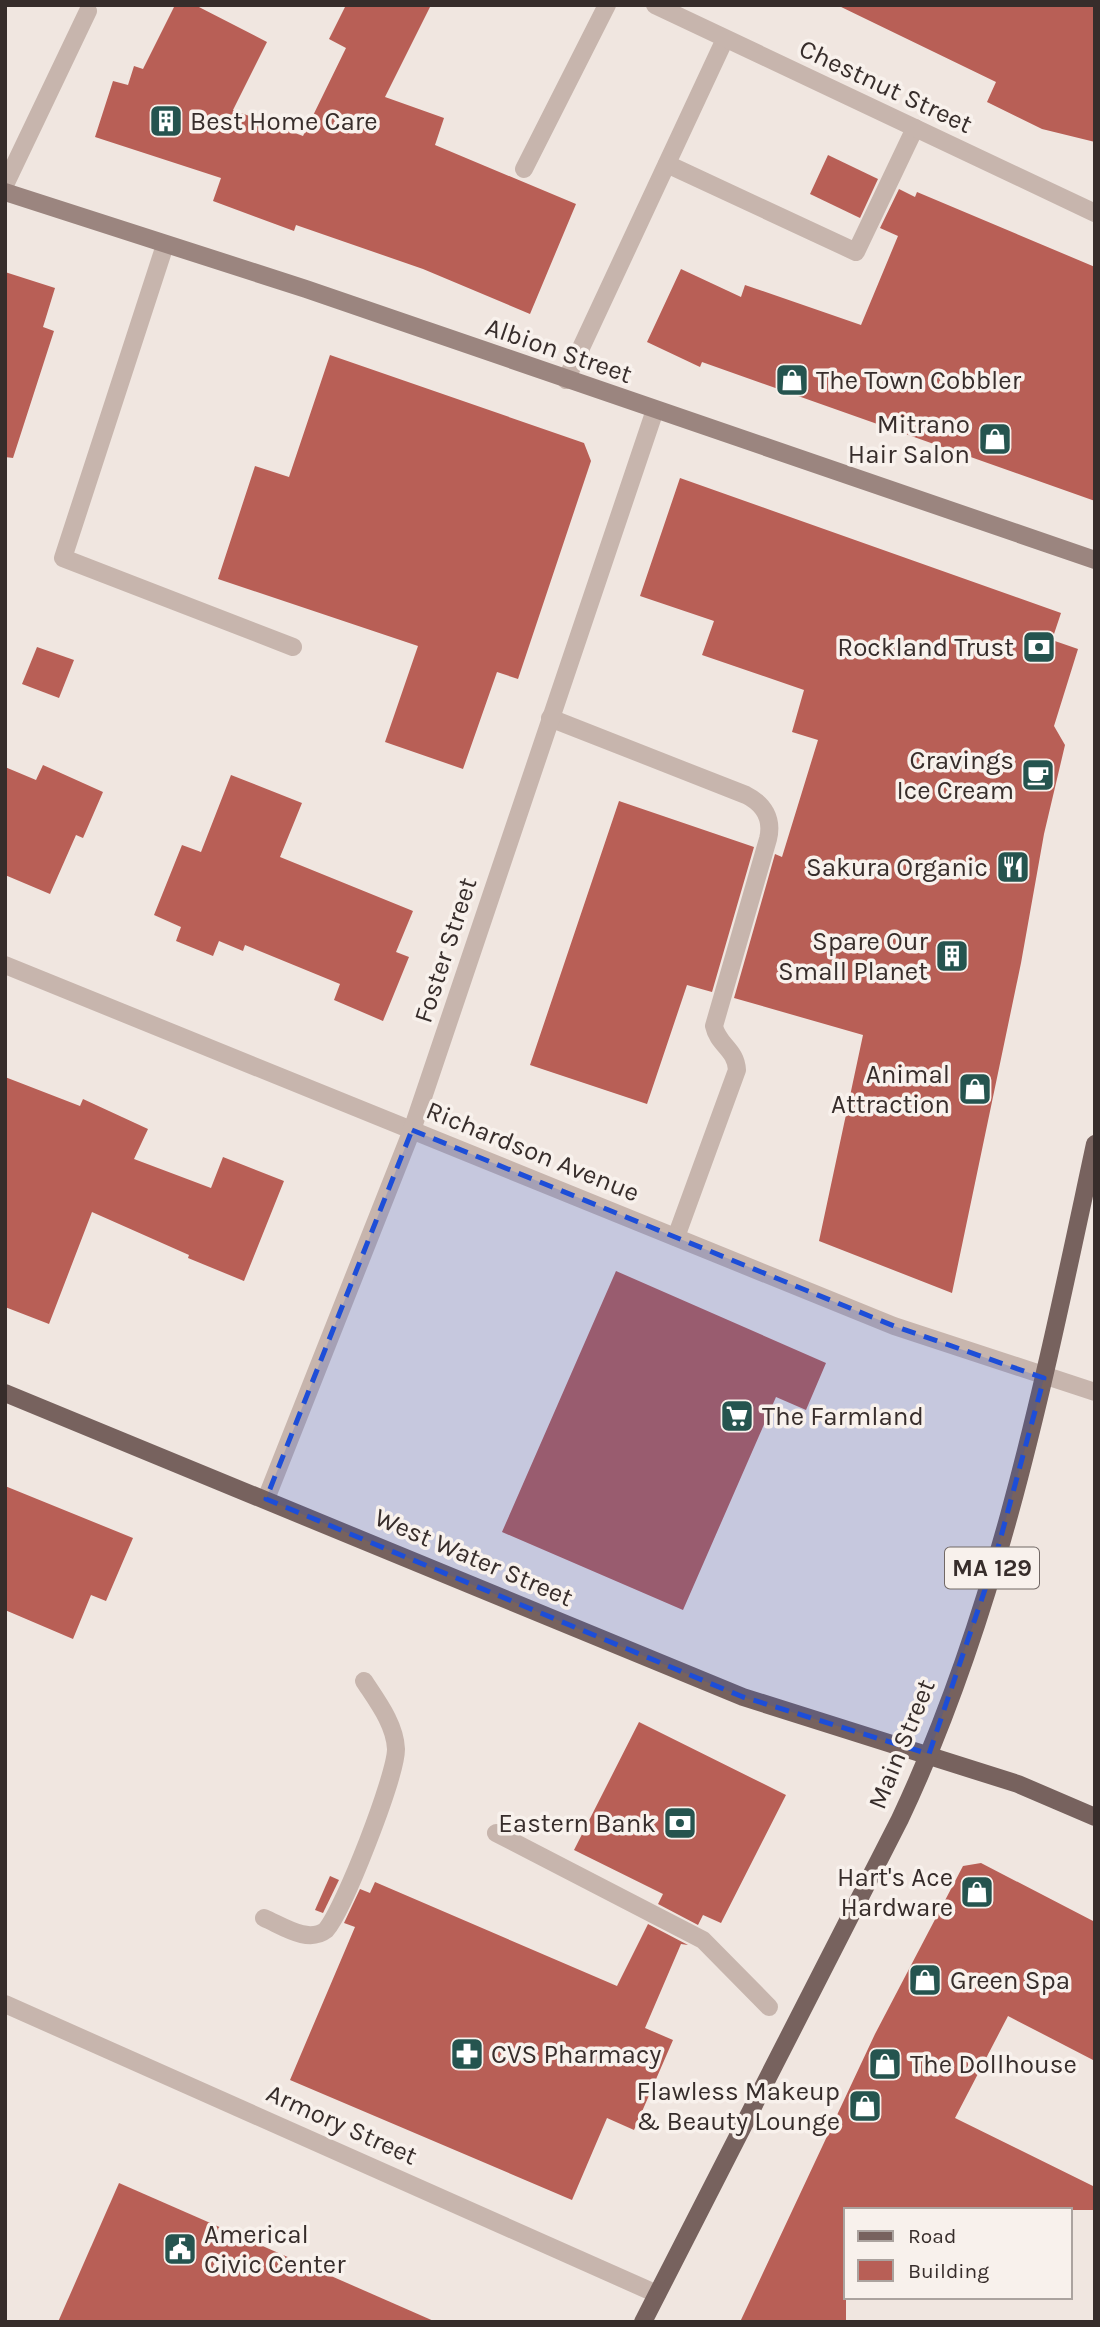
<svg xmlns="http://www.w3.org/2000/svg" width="1100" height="2327" font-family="Karla,sans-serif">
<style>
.building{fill:#b85f56}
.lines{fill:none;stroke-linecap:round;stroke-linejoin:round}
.lane{stroke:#c7b5ad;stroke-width:18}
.street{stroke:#c7b5ad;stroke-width:18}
.secondary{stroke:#9b857f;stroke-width:18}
.primary{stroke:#77625e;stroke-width:18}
.marked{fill:#1d4ed8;fill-opacity:0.2;stroke:#1d4ed8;stroke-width:5;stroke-dasharray:14 9;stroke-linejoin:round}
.labels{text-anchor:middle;stroke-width:7;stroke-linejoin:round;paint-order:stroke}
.shield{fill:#f8f1ec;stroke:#716865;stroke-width:2}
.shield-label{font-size:24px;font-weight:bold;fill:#372d2b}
.street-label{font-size:26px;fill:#372d2b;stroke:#f8f1ec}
.poi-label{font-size:26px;fill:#372d2b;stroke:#f8f1ec;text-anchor:end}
</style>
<rect width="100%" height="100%" fill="#f0e6e0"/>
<g class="building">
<polygon points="175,5 195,5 267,42 233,110 303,136 346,48 329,39 346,5 431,5 385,97 444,118 435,145 576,204 530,314 423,269 296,225 294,231 213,201 221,178 95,137 113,81 128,85 134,66 143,69"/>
<polygon points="837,5 1095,5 1095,142 1042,129 987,102 996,82"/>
<polygon points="828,155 878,179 860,218 810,194"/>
<polygon points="899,189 915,197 917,192 1095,267 1095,501 702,362 700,367 647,342 681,269 741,297 745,285 861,325 898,236 880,228"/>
<polygon points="5,272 55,288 43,327 54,331 13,458 5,457"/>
<polygon points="330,355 584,443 591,461 518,679 497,672 463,769 385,742 418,646 218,579 255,466 289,477"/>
<polygon points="680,478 1061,613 1052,640 1078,649 1054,726 1065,745 1044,834 1021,963 952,1293 819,1241 863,1035 734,998 775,854 782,857 818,740 792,732 804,690 702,655 714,621 640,596"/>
<polygon points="37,647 74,660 59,698 22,684"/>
<polygon points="43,765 103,792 83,838 76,835 50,894 5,875 5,767 36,780"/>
<polygon points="231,775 302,803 280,857 413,911 396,952 409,957 383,1021 334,1000 340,984 245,945 243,951 219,941 213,956 176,941 181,927 154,915 182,845 201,852"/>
<polygon points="619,801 754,847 712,992 687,985 647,1104 530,1065"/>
<polygon points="5,1077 80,1106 83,1099 148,1129 134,1159 211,1188 223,1157 284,1181 244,1281 188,1258 189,1255 92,1212 49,1324 5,1307"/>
<polygon points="616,1271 826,1363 806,1410 776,1397 683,1610 502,1532"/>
<polygon points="5,1486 133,1538 106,1601 91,1595 73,1639 5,1610"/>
<polygon points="639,1722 786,1795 721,1923 703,1915 698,1925 658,1904 663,1894 574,1850"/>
<polygon points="981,1863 1095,1922 1095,2061 1008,2016 955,2118 1095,2187 1095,2210 846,2210 846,2322 740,2322 875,2034 963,1866"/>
<polygon points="330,1876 339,1880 323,1913 315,1910"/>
<polygon points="375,1882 617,1986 648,1924 688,1945 681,1944 645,2028 673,2040 634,2130 607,2118 572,2200 290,2080 355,1927 344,1923 360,1889 370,1893"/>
<polygon points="119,2183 436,2322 58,2322"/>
</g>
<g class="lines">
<g class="lane">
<polyline points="667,164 856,252 915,128"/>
<polyline points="524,169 607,5"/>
<polyline points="5,185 88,11"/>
<polyline points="165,245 63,558 293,647"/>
<polyline points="566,380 725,39"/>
<path d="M550,718L746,795C764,804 773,819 768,839L714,1026C718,1045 736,1049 737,1070L676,1237"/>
<polyline points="496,1833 703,1940 769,2007"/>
<path d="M264,1918C283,1926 308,1944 326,1930C344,1909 396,1776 396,1749C395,1724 377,1701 364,1681"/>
</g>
<g class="street">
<polyline points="655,5 1095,213"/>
<polyline points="5,965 894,1326 1095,1392"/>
<polyline points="266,1499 412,1130 655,410"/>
<polyline points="5,2004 657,2294"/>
</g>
<polyline class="secondary" points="5,192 306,289 1095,560"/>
<g class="primary">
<polyline points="5,1393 743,1697 1018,1784 1095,1817"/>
<path d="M643,2322L900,1819C1000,1607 1046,1371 1095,1144"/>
</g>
</g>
<path class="marked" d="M412,1130L894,1326L1044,1378L993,1566L929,1754L743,1697L266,1499Z"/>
<defs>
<symbol id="building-square" viewBox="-11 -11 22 22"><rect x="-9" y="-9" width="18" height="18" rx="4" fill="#25544f" stroke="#f8f1ec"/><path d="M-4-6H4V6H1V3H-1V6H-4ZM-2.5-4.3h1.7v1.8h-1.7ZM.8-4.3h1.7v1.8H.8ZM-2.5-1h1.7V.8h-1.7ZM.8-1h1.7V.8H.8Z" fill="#fff"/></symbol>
<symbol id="shop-square" viewBox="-11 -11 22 22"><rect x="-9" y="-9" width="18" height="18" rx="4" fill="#25544f" stroke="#f8f1ec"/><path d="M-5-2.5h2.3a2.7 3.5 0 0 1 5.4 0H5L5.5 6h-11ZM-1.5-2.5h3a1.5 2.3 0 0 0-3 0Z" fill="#fff"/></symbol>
<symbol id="bank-square" viewBox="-11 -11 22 22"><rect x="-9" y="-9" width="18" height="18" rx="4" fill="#25544f" stroke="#f8f1ec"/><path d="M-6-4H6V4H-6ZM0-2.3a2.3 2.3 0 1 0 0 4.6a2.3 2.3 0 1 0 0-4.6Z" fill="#fff"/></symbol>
<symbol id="cafe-square" viewBox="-11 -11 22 22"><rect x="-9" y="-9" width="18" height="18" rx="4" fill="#25544f" stroke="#f8f1ec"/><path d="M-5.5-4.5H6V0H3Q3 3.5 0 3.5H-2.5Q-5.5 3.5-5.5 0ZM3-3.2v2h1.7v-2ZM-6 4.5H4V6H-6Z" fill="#fff"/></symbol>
<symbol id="restaurant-square" viewBox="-11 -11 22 22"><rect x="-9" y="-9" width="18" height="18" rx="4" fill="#25544f" stroke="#f8f1ec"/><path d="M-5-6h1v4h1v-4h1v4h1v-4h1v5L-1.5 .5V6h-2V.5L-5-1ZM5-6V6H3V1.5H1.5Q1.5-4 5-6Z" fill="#fff"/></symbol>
<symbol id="supermarket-square" viewBox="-11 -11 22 22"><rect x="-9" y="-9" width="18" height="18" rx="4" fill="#25544f" stroke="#f8f1ec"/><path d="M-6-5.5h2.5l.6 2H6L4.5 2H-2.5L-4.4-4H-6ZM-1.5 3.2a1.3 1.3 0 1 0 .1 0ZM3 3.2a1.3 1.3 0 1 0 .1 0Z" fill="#fff"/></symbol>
<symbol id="pharmacy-square" viewBox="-11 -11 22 22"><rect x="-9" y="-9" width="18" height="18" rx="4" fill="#25544f" stroke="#f8f1ec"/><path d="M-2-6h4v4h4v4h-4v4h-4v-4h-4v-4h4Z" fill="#fff"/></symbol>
<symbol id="civic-square" viewBox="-11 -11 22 22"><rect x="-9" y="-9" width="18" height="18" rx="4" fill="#25544f" stroke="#f8f1ec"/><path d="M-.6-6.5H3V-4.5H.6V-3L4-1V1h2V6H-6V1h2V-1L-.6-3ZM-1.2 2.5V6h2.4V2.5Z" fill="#fff"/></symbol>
</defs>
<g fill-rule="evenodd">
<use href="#building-square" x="147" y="102" width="38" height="38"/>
<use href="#shop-square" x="773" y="361" width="38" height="38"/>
<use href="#shop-square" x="976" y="420" width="38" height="38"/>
<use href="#bank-square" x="1020" y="628" width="38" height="38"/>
<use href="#cafe-square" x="1019" y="756" width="38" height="38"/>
<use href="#restaurant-square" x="994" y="848" width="38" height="38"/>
<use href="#building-square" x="933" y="937" width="38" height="38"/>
<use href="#shop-square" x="956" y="1070" width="38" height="38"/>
<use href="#supermarket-square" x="718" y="1397" width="38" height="38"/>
<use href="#bank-square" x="661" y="1804" width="38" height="38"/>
<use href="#shop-square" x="958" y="1873" width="38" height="38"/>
<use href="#shop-square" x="906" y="1961" width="38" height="38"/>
<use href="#pharmacy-square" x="448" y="2035" width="38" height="38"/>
<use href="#shop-square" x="866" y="2045" width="38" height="38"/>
<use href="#shop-square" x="846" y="2087" width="38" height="38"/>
<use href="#civic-square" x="161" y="2230" width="38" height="38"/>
</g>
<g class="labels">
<rect class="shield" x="945" y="1547.5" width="94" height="41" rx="5"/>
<g class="shield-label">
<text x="992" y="1576">MA 129</text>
</g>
<g class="street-label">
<text transform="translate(886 86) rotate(25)" y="9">Chestnut Street</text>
<text transform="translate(559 350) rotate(19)" y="9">Albion Street</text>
<text transform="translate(445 950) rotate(-72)" y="9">Foster Street</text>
<text transform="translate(533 1151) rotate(22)" y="9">Richardson Avenue</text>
<text transform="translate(474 1557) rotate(23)" y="9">West Water Street</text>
<text transform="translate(901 1744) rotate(-68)" y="9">Main Street</text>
<text transform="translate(342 2124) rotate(24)" y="9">Armory Street</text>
</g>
<g class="poi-label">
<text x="190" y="130" text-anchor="start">Best Home Care</text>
<text x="816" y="389" text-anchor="start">The Town Cobbler</text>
<text x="970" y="433">Mitrano<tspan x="970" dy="30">Hair Salon</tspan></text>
<text x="1014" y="656">Rockland Trust</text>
<text x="1014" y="769">Cravings<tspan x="1014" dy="30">Ice Cream</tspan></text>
<text x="988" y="876">Sakura Organic</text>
<text x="928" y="950">Spare Our<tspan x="928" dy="30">Small Planet</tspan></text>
<text x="950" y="1083">Animal<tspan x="950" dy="30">Attraction</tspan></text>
<text x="762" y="1425" text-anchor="start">The Farmland</text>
<text x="656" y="1832">Eastern Bank</text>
<text x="953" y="1886">Hart's Ace<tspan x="953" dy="30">Hardware</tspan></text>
<text x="950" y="1989" text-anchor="start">Green Spa</text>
<text x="491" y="2063" text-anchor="start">CVS Pharmacy</text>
<text x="910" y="2073" text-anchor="start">The Dollhouse</text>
<text x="840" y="2100">Flawless Makeup<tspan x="840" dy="30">&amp; Beauty Lounge</tspan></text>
<text x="204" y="2243" text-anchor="start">Americal<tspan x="204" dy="30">Civic Center</tspan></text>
</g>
</g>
<rect width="1100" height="2327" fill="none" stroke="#372d2b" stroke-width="14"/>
<rect x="844" y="2208" width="228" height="91" fill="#f8f1ec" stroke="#aba39f" stroke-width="2"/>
<rect x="858" y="2231" width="35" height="10" fill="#77625e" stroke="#aba39f" stroke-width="2"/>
<text x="908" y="2243" font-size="21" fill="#372d2b">Road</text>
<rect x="858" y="2260" width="35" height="21" fill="#b85f56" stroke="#aba39f" stroke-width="2"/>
<text x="908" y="2278" font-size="21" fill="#372d2b">Building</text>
</svg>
